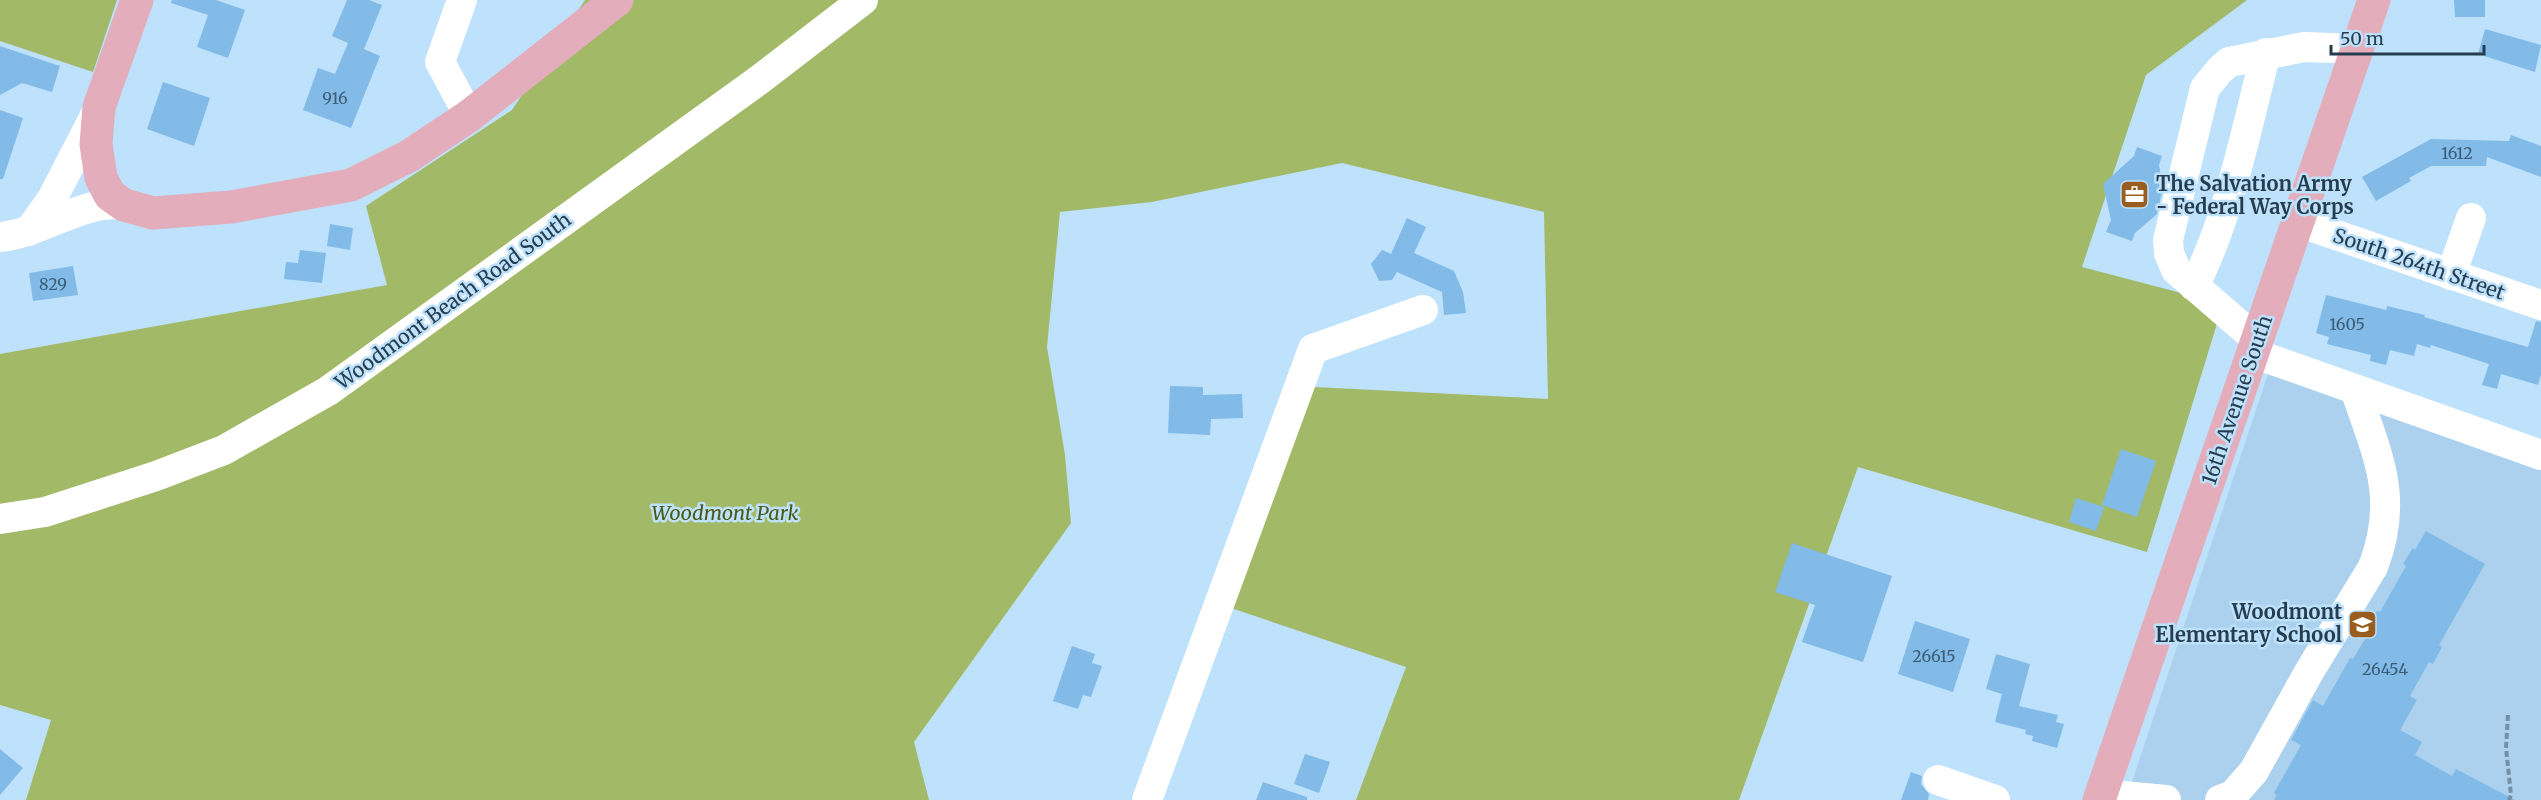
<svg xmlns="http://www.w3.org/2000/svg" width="2541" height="800" font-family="Merriweather,serif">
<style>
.built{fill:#abd1ee}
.green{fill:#a2b967}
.building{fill:#82bbe7}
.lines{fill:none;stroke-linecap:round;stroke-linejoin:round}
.path{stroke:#7390a7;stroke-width:4;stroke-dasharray:6 3;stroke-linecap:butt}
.minor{stroke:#fff;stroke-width:30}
.major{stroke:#e3adbc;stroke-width:33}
.labels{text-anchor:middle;stroke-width:5;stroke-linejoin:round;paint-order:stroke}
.number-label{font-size:16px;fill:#3c5c75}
.poi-label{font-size:20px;font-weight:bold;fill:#253d4f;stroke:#bee1fc;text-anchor:start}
.street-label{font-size:20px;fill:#253d4f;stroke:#bee1fc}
.park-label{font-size:20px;font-style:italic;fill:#4a5a15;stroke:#bee1fc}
</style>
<rect width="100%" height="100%" fill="#bee1fc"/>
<polygon class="built" points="2270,368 2541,448 2541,800 2126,800"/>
<g class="green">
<polygon points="0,0 117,0 93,72 0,41"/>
<polygon points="585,0 2247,0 2146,75 2082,267 2223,304 2147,552 1858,467 1739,800 1356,800 1406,667 1231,608 1295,386 1548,399 1544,212 1342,163 1152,202 1060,212 1047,347 1065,455 1071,523 914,742 929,800 26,800 51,720 0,705 0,354 387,285 366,206 512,110"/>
</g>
<g class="building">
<polygon points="172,0 216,0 245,10 228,58 197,47 208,15 171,3"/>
<polygon points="347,0 369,0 382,5 364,49 380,56 351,128 303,110 318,68 335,74 348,43 332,36"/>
<polygon points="2454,0 2485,0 2485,17 2455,17"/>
<polygon points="2485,29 2541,45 2535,72 2478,54"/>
<polygon points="0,46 60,66 52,92 22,83 0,95"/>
<polygon points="163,82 210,98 194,146 147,129"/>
<polygon points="0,110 23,118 3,179 0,179"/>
<polygon points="2511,135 2541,146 2541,177 2487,157 2486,166 2431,166 2409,178 2411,181 2376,201 2362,177 2431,139 2509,141"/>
<polygon points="2137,147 2162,156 2159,165 2163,187 2157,214 2135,233 2132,241 2106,232 2111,220 2103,184 2134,156"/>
<polygon points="1407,218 1426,227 1414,253 1454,271 1463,292 1466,313 1444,315 1442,292 1397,272 1392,280 1379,281 1371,264 1382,250 1391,254"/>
<polygon points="330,224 353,228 350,250 327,246"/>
<polygon points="300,250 326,253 322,283 284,279 286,262 298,263"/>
<polygon points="73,266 78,295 33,301 29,273"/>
<polygon points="2326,295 2386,310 2387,306 2425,315 2424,317 2528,347 2536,321 2541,322 2541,375 2538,385 2501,374 2497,389 2482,385 2489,364 2431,345 2430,348 2417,344 2414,356 2390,350 2386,365 2370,361 2371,355 2327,344 2329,337 2316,333"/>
<polygon points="1170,386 1203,387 1203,395 1242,394 1243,418 1211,419 1210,435 1168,433"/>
<polygon points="2121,449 2156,461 2137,517 2102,505"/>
<polygon points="2076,498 2104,507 2096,531 2069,522"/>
<polygon points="2426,531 2485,564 2439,645 2442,647 2433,664 2429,662 2410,696 2417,700 2400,730 2422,742 2415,755 2452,776 2456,769 2515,800 2274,800 2277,795 2274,793 2301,745 2291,740 2313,700 2323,706 2350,658 2353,659 2371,629 2368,627 2377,611 2380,612 2406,566 2403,564 2413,548 2415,550"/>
<polygon points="1792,543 1892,576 1863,662 1802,642 1815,605 1775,592"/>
<polygon points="1915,621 1970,639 1953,692 1898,674"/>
<polygon points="1072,646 1095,654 1092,663 1102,666 1091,697 1083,695 1078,709 1053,701"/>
<polygon points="1996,654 2030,664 2019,706 2058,715 2056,722 2064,724 2057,748 2032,741 2033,736 2025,734 2026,730 1995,722 2002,694 1986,689"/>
<polygon points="0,749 23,768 0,795"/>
<polygon points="1305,754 1330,762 1319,793 1294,784"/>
<polygon points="1911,772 1922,776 1921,784 1929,794 1928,800 1901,800"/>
<polygon points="1263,782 1307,797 1307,800 1256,800"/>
</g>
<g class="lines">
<polyline class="path" points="2508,715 2506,748 2511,795 2509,800"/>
<g class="minor">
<polyline points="462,0 440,62 469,116"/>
<polyline points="2298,222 2541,305"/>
<polyline points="29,231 52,199 98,110"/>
<path d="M0,237C43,233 83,199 124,205"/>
<polyline points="2451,275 2471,218"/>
<path d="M2194,286C2230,216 2246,129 2266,53"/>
<polyline points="2257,340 2176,270 2169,253 2168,240 2205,88 2220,70 2229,62 2304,47 2358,49"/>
<polyline points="2253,353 2541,455"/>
<polyline points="0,519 45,512 156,476 224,450 328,391 759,80 863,0"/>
<polyline points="1938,780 1995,800"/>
<polyline points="2101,794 2166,800"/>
<polyline points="1147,800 1313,349 1423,310"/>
<path d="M2220,800L2233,795L2254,771L2309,672L2373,567C2400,497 2377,455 2355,389"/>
</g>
<g class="major">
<polyline points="137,0 99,107 96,144 101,178 110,195 124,205 153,213 231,207 351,185 409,156 469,116 617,0"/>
<polyline points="2099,800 2374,0"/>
</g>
</g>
<defs>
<symbol id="office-square" viewBox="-11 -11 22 22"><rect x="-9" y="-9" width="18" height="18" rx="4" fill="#995d1f" stroke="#bee1fc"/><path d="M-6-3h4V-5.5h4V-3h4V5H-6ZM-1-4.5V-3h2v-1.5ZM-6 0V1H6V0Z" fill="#fff"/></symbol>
<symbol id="school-square" viewBox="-11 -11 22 22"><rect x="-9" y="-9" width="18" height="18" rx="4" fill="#995d1f" stroke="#bee1fc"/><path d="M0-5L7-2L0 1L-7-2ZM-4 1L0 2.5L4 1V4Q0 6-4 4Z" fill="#fff"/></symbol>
</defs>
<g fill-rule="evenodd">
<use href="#office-square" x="2118" y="178" width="33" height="33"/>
<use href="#school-square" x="2346" y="608" width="33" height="33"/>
</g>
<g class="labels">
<g class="number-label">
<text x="335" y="104">916</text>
<text x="2457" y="159">1612</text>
<text x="53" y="290">829</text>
<text x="2347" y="330">1605</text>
<text x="1934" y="662">26615</text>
<text x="2385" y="675">26454</text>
</g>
<g class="poi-label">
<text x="2156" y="191">The Salvation Army<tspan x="2156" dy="23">- Federal Way Corps</tspan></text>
<text x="2342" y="619" text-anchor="end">Woodmont<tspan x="2342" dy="23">Elementary School</tspan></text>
</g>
<g class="street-label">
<text transform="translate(2419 264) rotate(19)" y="7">South 264th Street</text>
<text transform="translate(453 301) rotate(-36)" y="7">Woodmont Beach Road South</text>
<text transform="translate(2237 400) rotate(-71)" y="7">16th Avenue South</text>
</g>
<g class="park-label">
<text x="725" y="520">Woodmont Park</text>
</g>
</g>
<path d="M2331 45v9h153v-9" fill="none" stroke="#253d4f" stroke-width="3"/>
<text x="2340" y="45" font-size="18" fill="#253d4f" stroke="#bee1fc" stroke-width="4.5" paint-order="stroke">50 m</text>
</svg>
